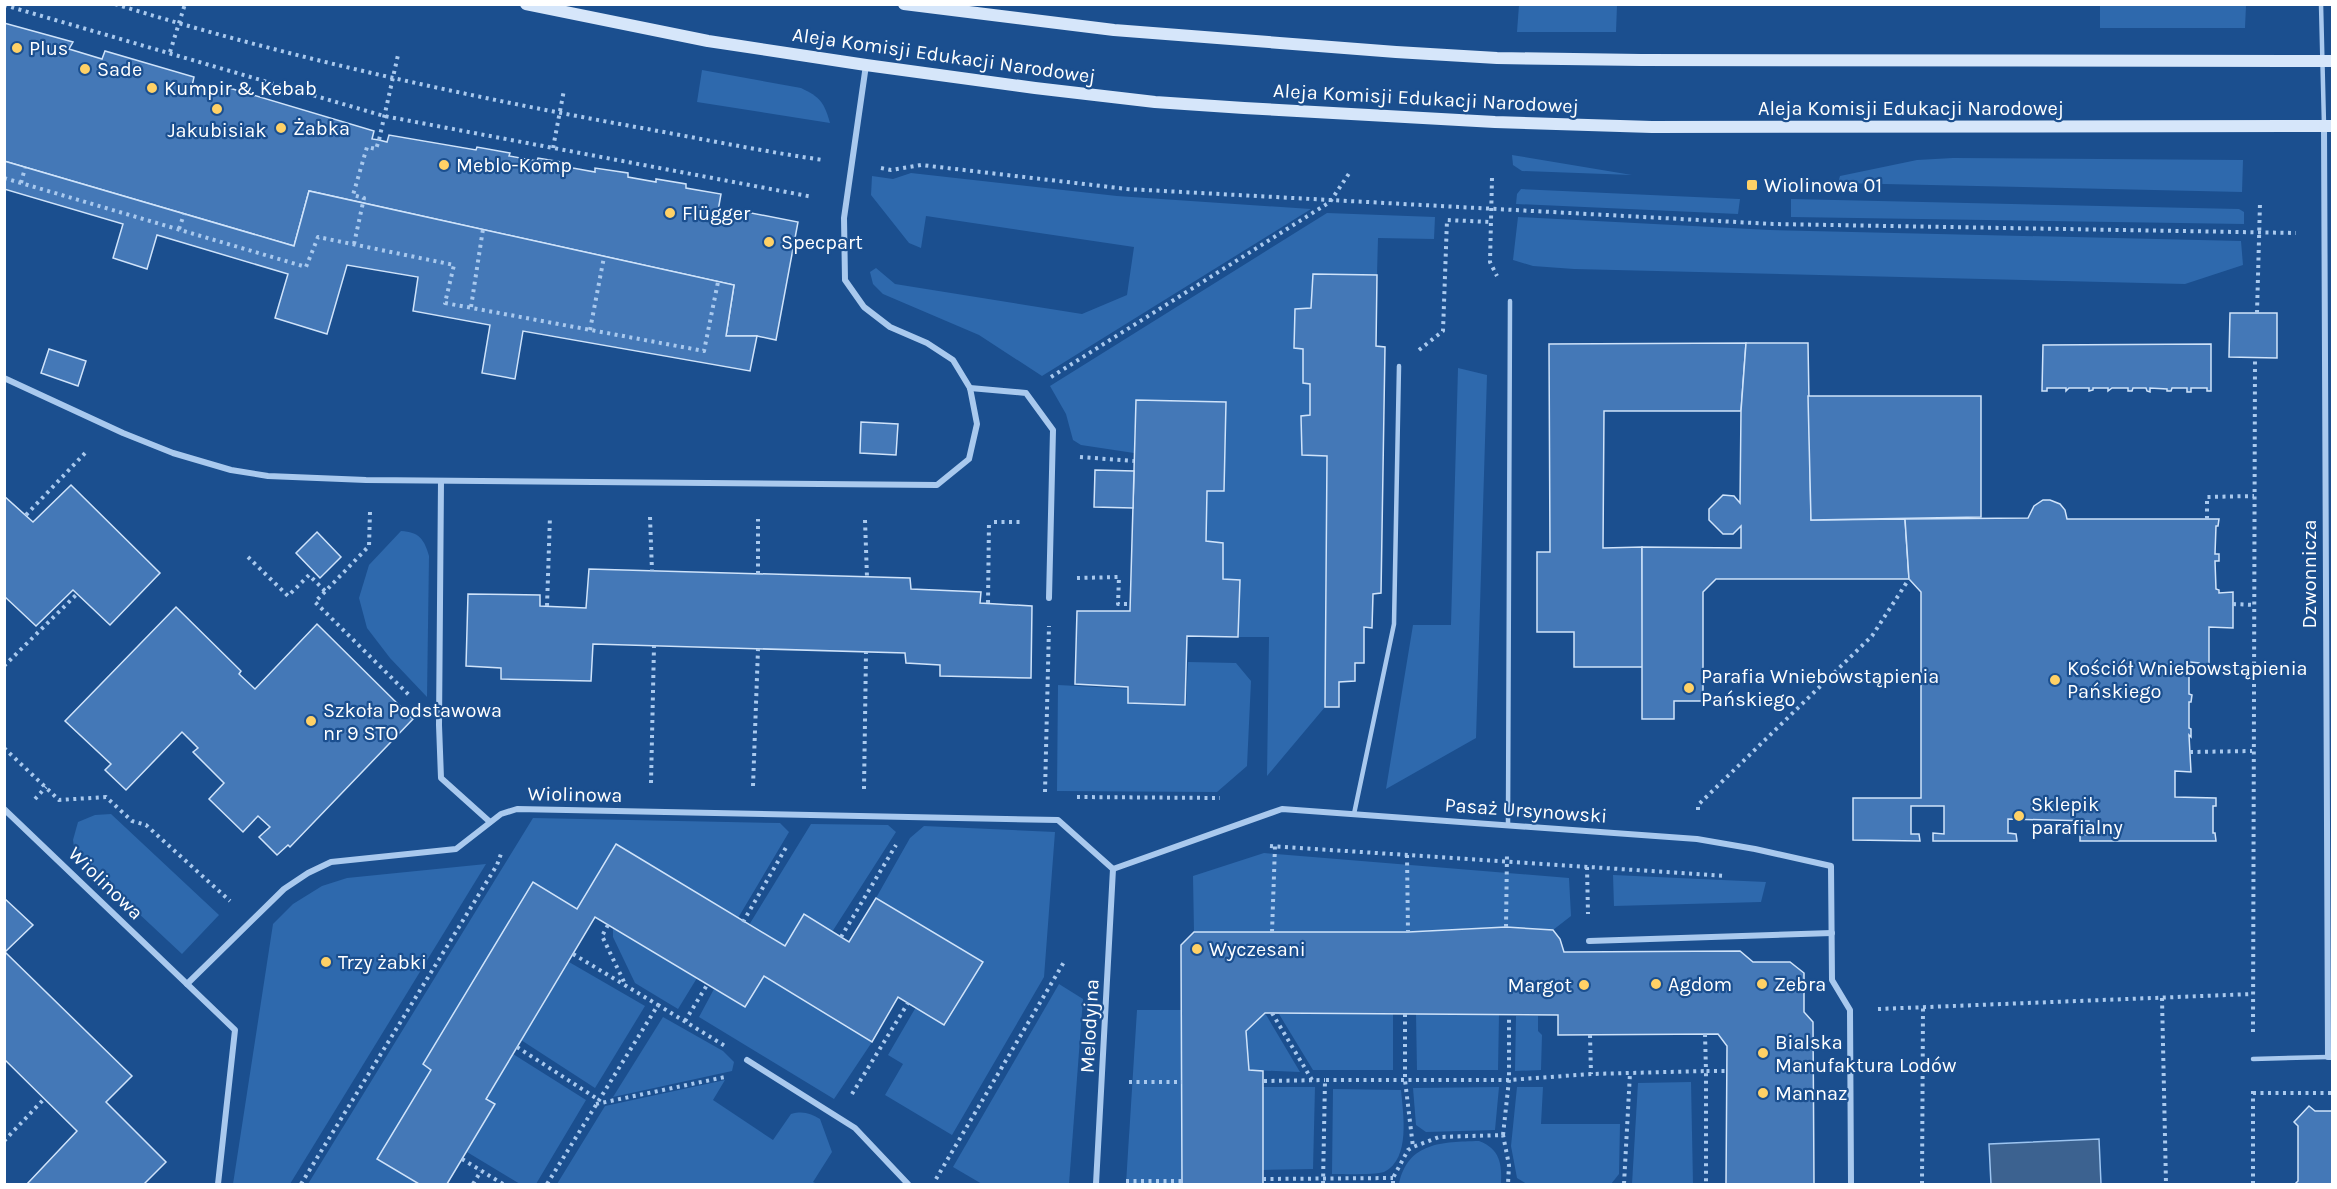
<svg xmlns="http://www.w3.org/2000/svg" width="2337" height="1189" font-family="Karla,sans-serif">
<style>
.green{fill:#2e69ad}
.water{fill:#3c6290;stroke:#9cc4f0;stroke-width:1.5}
.building{fill:#4478b7;stroke:#cfe3fa;stroke-width:1.5}
.lines{fill:none;stroke-linecap:round;stroke-linejoin:round}
.path{stroke:#a9c9ee;stroke-width:4;stroke-dasharray:3 4.5;stroke-linecap:butt}
.lane{stroke:#a9c9ee;stroke-width:4.5}
.street{stroke:#a9c9ee;stroke-width:6}
.secondary{stroke:#d6e6fa;stroke-width:12}
.poi-dot{fill:#ffd166;stroke:#1b4f8f;stroke-width:2}
.labels{text-anchor:middle;stroke-width:4.5;stroke-linejoin:round;paint-order:stroke}
.poi-label{font-size:20px;fill:#fff;stroke:#1b4f8f;text-anchor:start}
.street-label{font-size:20px;fill:#fff;stroke:#1b4f8f}
</style>
<rect width="100%" height="100%" fill="#1b4f8f"/>
<g class="green">
<polygon points="1519,5 1617,5 1616,32 1517,32"/>
<polygon points="2100,5 2246,5 2245,28 2100,28"/>
<path d="M702,70L801,88C820,97 824,102 830,123L697,102Z"/>
<polygon points="1512,155 1632,175 1522,171 1513,165"/>
<polygon points="1953,158 2243,160 2242,192 1838,183 1840,176 1917,160"/>
<polygon points="911,173 1117,196 1311,209 1042,376 979,335 883,294 873,284 870,272 876,268 895,284 1082,314 1127,295 1134,247 926,216 921,248 909,243 871,195 872,176 893,179"/>
<polygon points="1521,189 1739,199 1740,199 1738,214 1516,204 1517,194"/>
<polygon points="1791,199 2239,209 2244,212 2244,224 1791,217"/>
<polygon points="1327,213 1435,217 1434,239 1378,238 1377,275 1313,274 1311,308 1295,309 1294,348 1303,349 1303,383 1310,384 1310,415 1301,416 1302,455 1327,456 1325,707 1267,776 1269,637 1238,637 1240,580 1223,579 1223,543 1206,541 1207,491 1224,491 1226,403 1136,400 1134,453 1081,445 1073,440 1066,414 1050,386"/>
<polygon points="1518,217 1770,230 2241,241 2243,265 2185,284 1574,269 1533,266 1513,260"/>
<polygon points="1458,368 1487,375 1476,738 1386,789 1413,625 1451,625"/>
<path d="M401,531C419,532 424,539 429,556L427,697L390,658L367,628L359,598L369,565Z"/>
<polygon points="1188,662 1236,663 1251,681 1247,766 1217,792 1057,791 1058,685 1133,689 1132,704 1186,706"/>
<polygon points="111,814 219,915 182,954 75,854 73,840 78,822 95,815"/>
<polygon points="533,818 780,823 789,832 738,918 616,845 577,909 533,883 423,1064 431,1070 377,1159 419,1184 308,1184"/>
<polygon points="811,824 888,825 896,832 832,932 804,914 785,946 749,925"/>
<polygon points="924,826 1055,832 1044,977 952,1135 885,1095 903,1064 888,1055 916,1007 945,1025 983,962 876,898 910,838"/>
<polygon points="1264,853 1569,878 1571,916 1553,930 1506,927 1408,932 1194,932 1193,876"/>
<polygon points="486,864 290,1184 233,1184 273,924 293,904 322,886 347,878"/>
<polygon points="1613,875 1766,882 1761,902 1614,906"/>
<polygon points="613,927 697,978 678,1009 635,983 613,937"/>
<polygon points="569,962 645,1006 595,1088 521,1040"/>
<polygon points="764,976 872,1042 834,1099 699,1017 714,989 745,1007"/>
<polygon points="1059,984 1083,999 1069,1184 982,1184 953,1167"/>
<polygon points="1137,1010 1182,1010 1182,1184 1126,1184"/>
<polygon points="1265,1013 1300,1072 1249,1070 1246,1031"/>
<polygon points="1279,1014 1393,1014 1393,1070 1313,1070"/>
<polygon points="1416,1014 1499,1015 1498,1070 1417,1070"/>
<polygon points="1516,1016 1538,1016 1538,1031 1542,1035 1541,1070 1515,1071"/>
<polygon points="663,1017 723,1051 734,1062 732,1071 613,1097"/>
<polygon points="513,1054 586,1100 536,1184 520,1184 467,1152 495,1104 486,1099"/>
<path d="M725,1080L713,1100L773,1140L791,1114C803,1111 810,1113 820,1119L832,1152L813,1182L817,1184H557L605,1106Z"/>
<polygon points="1691,1082 1693,1184 1632,1184 1638,1083"/>
<polygon points="1263,1087 1315,1087 1313,1169 1263,1170"/>
<polygon points="1499,1087 1495,1130 1426,1132 1416,1125 1413,1088"/>
<polygon points="1517,1087 1543,1087 1541,1124 1620,1124 1619,1174 1611,1184 1527,1184 1517,1178 1511,1146"/>
<path d="M1333,1089L1401,1090C1403,1113 1411,1159 1384,1172C1376,1175 1342,1174 1332,1174Z"/>
<path d="M1479,1141C1500,1149 1502,1164 1501,1184H1399C1408,1142 1442,1142 1479,1141Z"/>
</g>
<polygon class="water" points="2099,1139 2101,1184 1991,1184 1989,1144"/>
<g class="building">
<polygon points="4,23 73,42 69,49 102,59 105,51 194,77 192,86 224,95 226,87 374,131 372,139 379,140 387,142 389,135 476,150 477,147 510,153 509,156 537,161 538,158 568,163 567,167 595,172 595,168 628,173 628,177 656,182 656,179 686,184 686,188 721,194 718,211 735,214 736,210 798,222 776,340 757,336 726,336 734,285 309,191 294,246 4,161"/>
<polygon points="4,161 294,246 309,191 734,285 726,336 757,336 750,371 523,331 515,379 482,373 490,325 413,311 418,277 347,265 327,334 275,318 288,274 157,235 147,269 113,258 123,224 4,189"/>
<polygon points="1313,274 1377,275 1376,346 1385,347 1381,593 1373,594 1372,628 1364,627 1364,663 1355,663 1355,681 1339,682 1339,707 1325,707 1327,456 1302,455 1301,416 1310,415 1310,384 1303,383 1303,349 1294,348 1295,309 1311,308"/>
<polygon points="2230,313 2277,313 2277,358 2229,357"/>
<polygon points="1746,343 1741,411 1604,411 1603,548 1642,547 1643,667 1574,667 1574,632 1537,632 1537,552 1550,552 1549,344"/>
<polygon points="1746,343 1808,343 1811,520 1905,519 1909,579 1716,579 1703,592 1703,701 1674,701 1674,719 1642,719 1642,547 1741,548 1741,526 1733,534 1723,534 1709,520 1709,509 1723,495 1734,496 1740,503 1741,411"/>
<polygon points="2211,344 2211,391 2207,391 2207,388 2191,388 2191,392 2187,392 2187,388 2172,388 2171,391 2167,391 2167,389 2150,388 2150,392 2147,391 2146,388 2133,388 2132,391 2128,391 2128,388 2112,388 2108,391 2108,388 2093,388 2093,390 2089,391 2089,388 2069,388 2066,391 2066,388 2047,388 2047,391 2042,391 2043,345"/>
<polygon points="49,349 86,361 78,386 41,373"/>
<polygon points="1808,396 1981,396 1981,517 1811,520"/>
<polygon points="1136,400 1226,402 1224,491 1207,491 1206,541 1223,543 1223,579 1240,580 1238,637 1187,636 1185,705 1128,703 1128,687 1075,684 1077,611 1130,611"/>
<polygon points="861,422 898,424 896,455 860,453"/>
<polygon points="1095,470 1134,471 1133,508 1094,507"/>
<polygon points="71,485 160,573 110,625 73,590 36,626 4,596 4,496 33,522"/>
<polygon points="2043,500 2050,500 2060,504 2065,510 2067,519 2219,519 2218,526 2216,526 2215,554 2219,554 2219,561 2215,561 2216,589 2219,590 2219,593 2233,592 2233,628 2209,627 2209,666 2199,666 2199,663 2191,662 2191,666 2189,666 2189,694 2192,695 2191,702 2189,702 2189,728 2191,729 2191,737 2189,735 2191,772 2175,771 2175,797 2216,798 2216,806 2213,806 2213,833 2215,833 2216,841 2080,841 2080,834 2089,835 2089,821 2008,819 2008,833 2016,834 2017,841 1933,841 1933,833 1944,834 1944,806 1911,806 1911,834 1919,834 1920,841 1853,840 1853,798 1921,798 1921,592 1909,579 1905,519 2028,518 2034,506"/>
<polygon points="317,532 341,557 320,578 296,553"/>
<polygon points="589,569 910,578 911,589 981,592 980,603 1032,606 1031,678 940,676 940,665 906,663 905,653 593,644 591,681 501,679 501,668 466,666 468,594 540,595 540,606 586,608"/>
<polygon points="176,607 241,671 239,674 255,689 317,624 413,719 290,847 288,845 277,855 259,837 270,827 258,816 243,832 209,799 224,783 193,752 198,748 182,732 126,790 105,770 111,764 65,721"/>
<polygon points="616,844 785,946 804,914 849,942 876,898 983,962 944,1025 898,997 872,1042 764,976 745,1007 595,917 486,1099 495,1104 447,1184 419,1184 377,1159 431,1070 423,1064 533,882 577,909"/>
<polygon points="4,898 33,925 5,952 132,1076 106,1102 166,1162 144,1184 27,1184 77,1131 4,1059"/>
<polygon points="1506,927 1553,930 1560,939 1564,952 1740,951 1753,962 1790,962 1804,973 1804,1012 1813,1022 1814,1184 1726,1184 1727,1046 1718,1034 1558,1035 1558,1015 1265,1013 1246,1031 1249,1070 1263,1071 1263,1184 1182,1184 1181,945 1194,932 1408,932"/>
<polygon points="2309,1106 2315,1111 2332,1111 2332,1184 2295,1184 2298,1181 2298,1126 2294,1122"/>
</g>
<g class="lines">
<g class="path">
<path d="M115,4C285,57 460,95 636,127C698,138 760,151 823,160"/>
<polyline points="4,5 384,116 813,197"/>
<polyline points="170,52 185,4"/>
<polyline points="553,148 564,90"/>
<polyline points="881,168 891,170 921,165 1127,189 1773,224 2296,233"/>
<polyline points="4,178 306,267 318,237 454,265 445,303 704,351 718,282"/>
<polyline points="1492,178 1490,262 1497,276"/>
<polyline points="21,183 25,168"/>
<polyline points="179,229 184,214"/>
<polyline points="354,244 364,198 353,195 367,147 376,149 379,140 398,55"/>
<polyline points="471,307 483,229"/>
<polyline points="2257,313 2260,203"/>
<polyline points="590,330 604,257"/>
<polyline points="1419,350 1443,331 1447,220 1491,222"/>
<polyline points="1051,377 1330,202 1350,172"/>
<polyline points="1080,457 1134,461"/>
<polyline points="370,512 369,546 315,602 410,696"/>
<polyline points="26,515 87,451"/>
<polyline points="650,517 652,571"/>
<polyline points="2207,519 2207,497 2254,496"/>
<polyline points="865,520 867,577"/>
<polyline points="994,522 1023,522"/>
<polyline points="248,557 288,596 309,575 325,591"/>
<polyline points="758,574 758,519"/>
<polyline points="1077,578 1119,577 1118,604 1130,604"/>
<polyline points="988,603 989,521"/>
<polyline points="2233,604 2254,605"/>
<polyline points="547,606 550,516"/>
<polyline points="4,666 77,594"/>
<polyline points="4,748 59,800 106,797 132,821 146,825 230,901"/>
<polyline points="2190,752 2252,751"/>
<polyline points="651,783 654,646"/>
<polyline points="753,786 758,649"/>
<polyline points="864,789 866,652"/>
<polyline points="1045,792 1049,626"/>
<polyline points="1077,797 1220,798"/>
<polyline points="35,799 46,787"/>
<polyline points="1698,810 1698,805 1872,636 1909,579"/>
<polyline points="1270,846 1726,876"/>
<polyline points="1407,855 1408,932"/>
<polyline points="1587,867 1588,914"/>
<polyline points="743,922 788,844"/>
<polyline points="608,925 602,936 626,986"/>
<polyline points="1506,927 1507,853"/>
<polyline points="1272,932 1275,846"/>
<polyline points="841,937 896,845"/>
<polyline points="573,954 658,1005"/>
<polyline points="2162,998 2166,1184"/>
<polyline points="1878,1009 2252,994"/>
<polyline points="1272,1013 1312,1080"/>
<polyline points="1405,1014 1405,1080 1413,1147"/>
<polyline points="685,1021 707,985"/>
<polyline points="2253,1032 2255,357"/>
<polyline points="1705,1034 1706,1071 1726,1071"/>
<polyline points="1590,1035 1591,1074"/>
<polyline points="517,1047 599,1100"/>
<polyline points="1264,1081 1325,1080"/>
<polyline points="1129,1082 1182,1082"/>
<polyline points="2253,1093 2332,1093"/>
<polyline points="852,1094 908,1003"/>
<polyline points="596,1104 725,1077"/>
<polyline points="1503,1135 1509,1080 1509,1016"/>
<polyline points="4,1141 44,1099"/>
<polyline points="462,1159 503,1184"/>
<polyline points="936,1179 1064,962"/>
<polyline points="1263,1179 1393,1178"/>
<polyline points="1126,1181 1182,1181"/>
<polyline points="301,1184 497,865 502,851"/>
<polyline points="473,1184 481,1171"/>
<polyline points="547,1184 658,1005 725,1046"/>
<polyline points="1323,1184 1325,1080 1509,1080 1591,1074 1706,1071 1706,1184"/>
<polyline points="1393,1184 1393,1178 1408,1150 1413,1147 1439,1137 1503,1135 1509,1165 1508,1184"/>
<polyline points="1624,1184 1630,1073"/>
<polyline points="1922,1184 1923,1007"/>
<polyline points="2253,1184 2253,1087"/>
</g>
<g class="lane">
<polyline points="2321,4 2324,125"/>
<polyline points="1354,814 1394,624 1399,366"/>
<polyline points="1508,825 1510,301"/>
<polyline points="2253,1059 2328,1057"/>
</g>
<g class="street">
<polyline points="2324,126 2328,1057 2332,1057"/>
<polyline points="4,378 123,433 173,453 231,470 268,476 366,480 937,485 969,459 977,424 970,388 953,360 927,343 890,327 864,307 845,280 844,218 866,65"/>
<polyline points="970,388 1026,393 1053,430 1049,598"/>
<polyline points="441,481 439,725 441,778 490,822"/>
<polyline points="4,809 187,984 284,889 308,873 331,862 456,849 501,814 517,809 1058,820 1113,869"/>
<polyline points="1113,869 1282,809 1697,839 1755,849 1831,866 1832,980 1850,1010 1851,1184"/>
<polyline points="1589,941 1832,933"/>
<polyline points="187,984 235,1030 218,1184"/>
<polyline points="747,1060 855,1128 908,1184"/>
<polyline points="1096,1184 1113,869"/>
</g>
<g class="secondary">
<polyline points="526,4 708,41 866,65 1035,88 1155,102 1244,108 1495,122 1652,127 2332,126"/>
<polyline points="904,4 1114,30 1396,52 1497,58 1641,60 2332,61"/>
</g>
</g>
<g class="poi-dot">
<circle cx="17" cy="48" r="6"/>
<circle cx="85" cy="69" r="6"/>
<circle cx="152" cy="88" r="6"/>
<circle cx="217" cy="109" r="6"/>
<circle cx="281" cy="128" r="6"/>
<circle cx="444" cy="165" r="6"/>
<rect x="1746" y="179" width="12" height="12" rx="3"/>
<circle cx="670" cy="213" r="6"/>
<circle cx="769" cy="242" r="6"/>
<circle cx="2055" cy="680" r="6"/>
<circle cx="1689" cy="688" r="6"/>
<circle cx="311" cy="721" r="6"/>
<circle cx="2019" cy="816" r="6"/>
<circle cx="1197" cy="949" r="6"/>
<circle cx="326" cy="962" r="6"/>
<circle cx="1656" cy="984" r="6"/>
<circle cx="1762" cy="984" r="6"/>
<circle cx="1584" cy="985" r="6"/>
<circle cx="1763" cy="1053" r="6"/>
<circle cx="1763" cy="1093" r="6"/>
</g>
<g class="labels">
<g class="poi-label">
<text x="29" y="55">Plus</text>
<text x="97" y="76">Sade</text>
<text x="164" y="95">Kumpir &amp; Kebab</text>
<text x="293" y="135">Żabka</text>
<text x="217" y="137" text-anchor="middle">Jakubisiak</text>
<text x="456" y="172">Meblo-Komp</text>
<text x="1764" y="192">Wiolinowa 01</text>
<text x="682" y="220">Flügger</text>
<text x="781" y="249">Specpart</text>
<text x="2067" y="675">Kościół Wniebowstąpienia<tspan x="2067" dy="23">Pańskiego</tspan></text>
<text x="1701" y="683">Parafia Wniebowstąpienia<tspan x="1701" dy="23">Pańskiego</tspan></text>
<text x="323" y="717">Szkoła Podstawowa<tspan x="323" dy="23">nr 9 STO</tspan></text>
<text x="2031" y="811">Sklepik<tspan x="2031" dy="23">parafialny</tspan></text>
<text x="1209" y="956">Wyczesani</text>
<text x="338" y="969">Trzy żabki</text>
<text x="1668" y="991">Agdom</text>
<text x="1774" y="991">Zebra</text>
<text x="1572" y="992" text-anchor="end">Margot</text>
<text x="1775" y="1049">Bialska<tspan x="1775" dy="23">Manufaktura Lodów</tspan></text>
<text x="1775" y="1100">Mannaz</text>
</g>
<g class="street-label">
<text transform="translate(944 55) rotate(8)" y="7">Aleja Komisji Edukacji Narodowej</text>
<text transform="translate(1426 98) rotate(3)" y="7">Aleja Komisji Edukacji Narodowej</text>
<text x="1911" y="115">Aleja Komisji Edukacji Narodowej</text>
<text transform="translate(2309 574) rotate(-90)" y="7">Dzwonnicza</text>
<text transform="translate(575 794) rotate(1)" y="7">Wiolinowa</text>
<text transform="translate(1526 810) rotate(4)" y="7">Pasaż Ursynowski</text>
<text transform="translate(106 883) rotate(44)" y="7">Wiolinowa</text>
<text transform="translate(1089 1026) rotate(-87)" y="7">Melodyjna</text>
</g>
</g>
<rect width="2337" height="1189" fill="none" stroke="#ffffff" stroke-width="12"/>
</svg>
